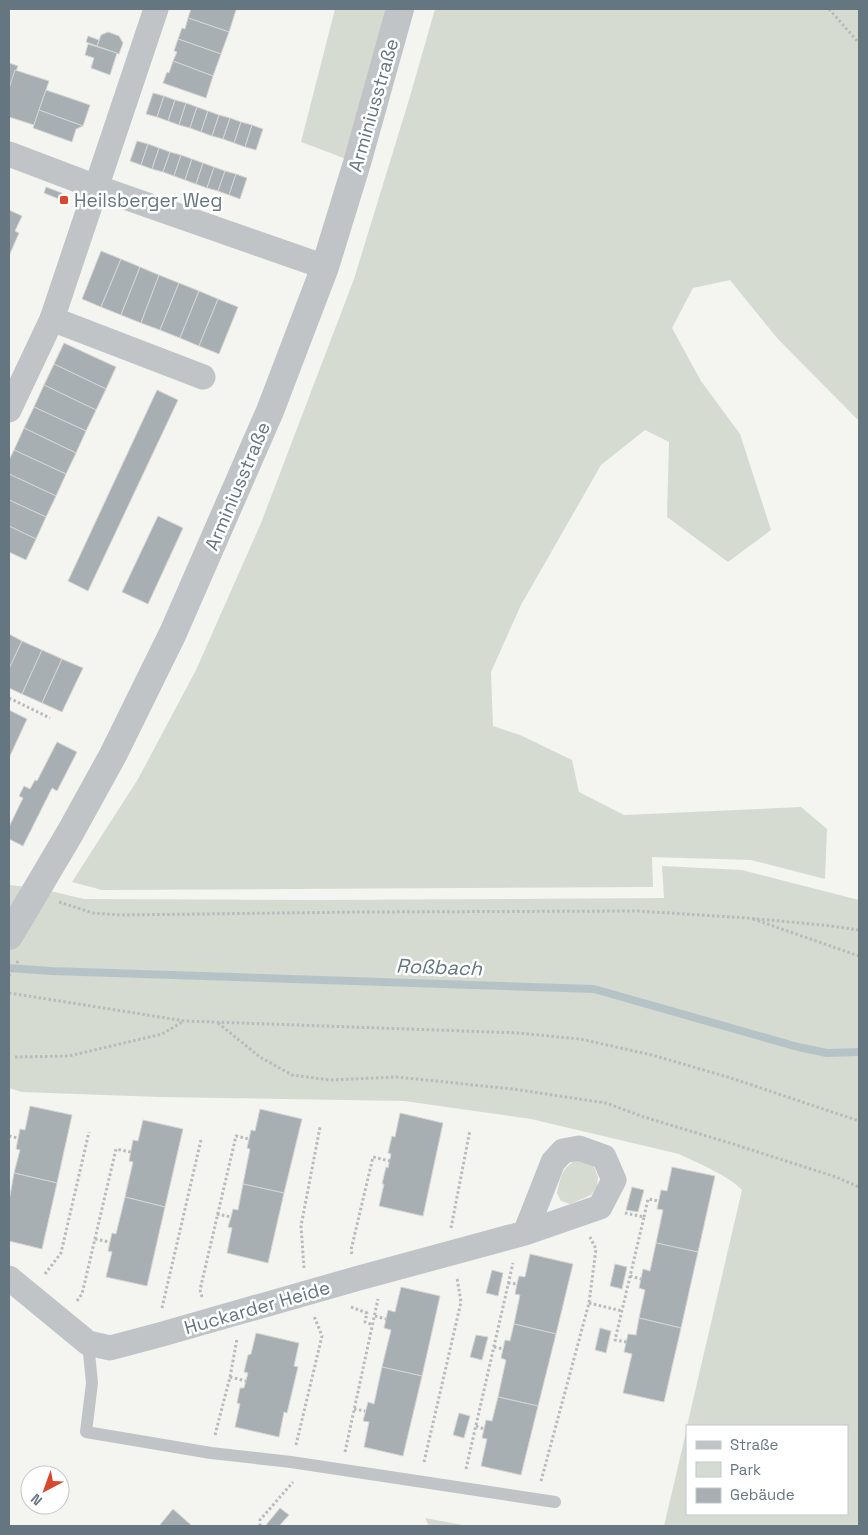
<svg xmlns="http://www.w3.org/2000/svg" width="868" height="1535" font-family="'Space Grotesk',sans-serif">
<style>
.green{fill:#d6dbd2}
.lines{fill:none;stroke-linecap:round;stroke-linejoin:round}
.stream{stroke:#b6c3c6;stroke-width:8}
.building{fill:#a7afb3;stroke:#d6d5d3}
.path{stroke:#b8bbbd;stroke-width:3;stroke-dasharray:2.5 2.5;stroke-linecap:butt}
.service{stroke:#c0c4c7;stroke-width:12}
.minor{stroke:#c0c4c7;stroke-width:25}
.tertiary{stroke:#c0c4c7;stroke-width:28}
.poi-dot{fill:#d9472c;stroke:#fff;stroke-width:2}
.labels{text-anchor:middle;stroke-width:5;stroke-linejoin:round;paint-order:stroke}
.street-label{font-size:19px;fill:#657680;stroke:#fff}
.poi-label{font-size:19px;fill:#657680;stroke:#fff;text-anchor:start}
.water-label{font-size:20px;font-style:italic;fill:#60787e;stroke:#fff}
</style>
<rect width="100%" height="100%" fill="#f4f4f1"/>
<g class="green">
<polygon points="335,9 400,9 357,163 301,142"/>
<polygon points="435,9 859,9 859,421 777,338 730,280 693,288 672,328 701,381 740,434 771,530 728,562 667,517 669,442 645,430 601,465 521,605 491,672 493,726 520,735 572,760 579,792 624,815 801,807 827,829 825,879 751,860 652,857 653,887 102,890 72,882 138,779 196,670 261,523 354,279 411,93"/>
<path d="M662,866L742,870L859,900V1526H664L687,1428V1514H847V1426H687L742,1190C729,1176 698,1163 679,1154L531,1119L404,1101L159,1097L22,1092L9,1088V885L38,888L84,899L317,900L664,898Z"/>
<path d="M576,1160L585,1161L594,1167L598,1177L597,1187L591,1195L570,1204L561,1201L557,1193C561,1177 561,1169 576,1160Z"/>
<polygon points="425,1518 463,1525 467,1526 429,1526"/>
</g>
<g class="lines">
<polyline class="stream" points="9,968 51,971 594,989 798,1047 827,1053 859,1052"/>
</g>
<g class="building">
<polygon points="191,9 234,9 236,10 229,32 188,18"/>
<polygon points="188,18 229,32 221,54 178,39 182,28 185,29"/>
<polygon points="108,32 119,36 123,43 119,54 97,46 101,35"/>
<polygon points="88,36 99,40 97,46 86,42"/>
<polygon points="178,39 221,54 213,76 173,61 177,52 174,51"/>
<polygon points="88,44 117,53 110,75 91,68 94,58 85,55"/>
<polygon points="173,61 213,76 206,98 163,83 167,72 169,73"/>
<polygon points="9,63 18,66 9,88"/>
<polygon points="15,70 49,81 34,125 9,117 9,88"/>
<polygon points="46,90 90,105 83,126 39,110"/>
<polygon points="153,93 164,96 157,117 146,114"/>
<polygon points="164,96 175,100 168,121 157,117"/>
<polygon points="175,100 186,103 179,125 168,121"/>
<polygon points="186,103 197,107 190,128 179,125"/>
<polygon points="197,107 208,111 201,132 190,128"/>
<polygon points="39,110 83,126 76,129 72,142 33,128"/>
<polygon points="208,111 219,115 212,136 201,132"/>
<polygon points="219,115 230,118 223,139 212,136"/>
<polygon points="230,118 241,122 234,143 223,139"/>
<polygon points="241,122 252,125 245,147 234,143"/>
<polygon points="252,125 263,129 256,150 245,147"/>
<polygon points="137,141 148,144 141,165 130,161"/>
<polygon points="148,144 159,148 152,169 141,165"/>
<polygon points="159,148 170,152 163,172 152,169"/>
<polygon points="170,152 181,155 174,176 163,172"/>
<polygon points="181,155 192,159 185,180 174,176"/>
<polygon points="192,159 203,163 196,184 185,180"/>
<polygon points="203,163 214,167 207,188 196,184"/>
<polygon points="214,167 225,171 218,191 207,188"/>
<polygon points="225,171 236,174 229,195 218,191"/>
<polygon points="236,174 247,178 240,199 229,195"/>
<polygon points="46,187 62,193 59,199 44,193"/>
<polygon points="9,210 22,216 15,231 19,233 9,256"/>
<polygon points="101,251 121,259 101,307 82,299"/>
<polygon points="121,259 140,267 121,315 101,307"/>
<polygon points="140,267 159,275 141,323 121,315"/>
<polygon points="159,275 179,283 160,330 141,323"/>
<polygon points="179,283 199,291 180,338 160,330"/>
<polygon points="199,291 218,299 199,346 180,338"/>
<polygon points="218,299 238,307 219,354 199,346"/>
<polygon points="64,343 116,367 106,389 54,364"/>
<polygon points="54,364 106,389 96,410 44,385"/>
<polygon points="44,385 96,410 86,431 34,407"/>
<polygon points="157,390 178,400 88,591 68,581"/>
<polygon points="34,407 86,431 76,453 24,428"/>
<polygon points="24,428 76,453 66,474 14,450"/>
<polygon points="14,450 66,474 56,496 9,474 9,460"/>
<polygon points="9,474 56,496 46,517 9,500"/>
<polygon points="9,500 46,517 36,539 9,526"/>
<polygon points="158,516 183,528 148,604 122,592"/>
<polygon points="9,526 36,539 26,560 9,552"/>
<polygon points="9,634 22,641 9,669"/>
<polygon points="22,641 42,650 22,694 9,688 9,669"/>
<polygon points="42,650 62,659 42,703 22,694"/>
<polygon points="62,659 83,668 62,712 42,703"/>
<polygon points="9,710 27,719 9,758"/>
<polygon points="57,742 77,752 57,791 52,788 23,846 9,839 9,827 23,798 19,796 24,786 30,789 35,780 37,781"/>
<polygon points="30,1106 72,1115 57,1183 14,1173 20,1150 16,1149 20,1129 25,1130"/>
<polygon points="260,1109 302,1119 284,1193 243,1184 250,1149 247,1148 251,1130 255,1131"/>
<polygon points="400,1113 443,1123 423,1216 379,1206 384,1184 382,1184 386,1167 388,1168 391,1154 388,1153 392,1136 395,1137"/>
<polygon points="143,1120 183,1129 165,1207 125,1197 133,1162 129,1161 133,1140 138,1141"/>
<polygon points="672,1167 715,1176 698,1252 656,1243 663,1210 657,1209 661,1190 667,1191"/>
<polygon points="14,1173 57,1183 42,1249 9,1241 9,1195 10,1196"/>
<polygon points="243,1184 284,1193 268,1263 227,1253 232,1228 228,1227 231,1217 233,1209 238,1210"/>
<polygon points="632,1187 644,1190 638,1212 626,1210"/>
<polygon points="125,1197 165,1207 147,1286 106,1277 112,1252 108,1251 112,1233 116,1234"/>
<polygon points="656,1243 698,1252 681,1328 639,1318 645,1290 639,1288 643,1269 650,1271"/>
<polygon points="530,1254 573,1264 556,1334 514,1324 520,1295 515,1294 517,1284 519,1276 525,1277"/>
<polygon points="615,1264 627,1267 622,1289 610,1286"/>
<polygon points="492,1270 503,1273 498,1296 486,1293"/>
<polygon points="401,1287 440,1296 422,1376 382,1367 391,1330 384,1328 388,1310 395,1312"/>
<polygon points="639,1318 681,1328 664,1402 623,1393 632,1354 624,1352 628,1334 636,1335"/>
<polygon points="514,1324 556,1334 538,1406 498,1397 506,1360 501,1358 505,1340 510,1341"/>
<polygon points="600,1328 611,1331 606,1353 595,1350"/>
<polygon points="256,1333 299,1343 294,1366 298,1367 287,1413 284,1412 279,1437 235,1427 240,1404 237,1403 240,1388 244,1388 248,1373 244,1372 248,1355 251,1354"/>
<polygon points="476,1335 488,1337 482,1360 470,1357"/>
<polygon points="382,1367 422,1376 403,1456 364,1447 369,1422 363,1421 368,1402 374,1404"/>
<polygon points="498,1397 538,1406 521,1475 481,1466 487,1439 482,1438 486,1420 492,1421"/>
<polygon points="459,1413 470,1416 464,1438 453,1435"/>
<polygon points="280,1508 289,1515 279,1526 267,1526 266,1525"/>
<polygon points="173,1509 191,1525 190,1526 159,1526"/>
</g>
<g class="lines">
<g class="path">
<polyline points="829,9 859,43"/>
<polyline points="9,698 50,718"/>
<polyline points="59,902 93,913 120,915 362,912 638,911 747,918 823,925 859,930"/>
<polyline points="753,919 859,956"/>
<polyline points="9,976 18,961"/>
<polyline points="9,993 185,1021 520,1033 580,1039 652,1055 731,1078 859,1121"/>
<polyline points="218,1023 260,1057 292,1075 330,1080 396,1077 513,1089 606,1103 644,1117 733,1144 836,1177 859,1187"/>
<polyline points="15,1057 69,1056 162,1034 184,1021"/>
<polyline points="9,1136 18,1138"/>
<polyline points="625,1213 644,1217 615,1340 627,1342"/>
<polyline points="217,1214 231,1217"/>
<polyline points="644,1217 648,1199 659,1201"/>
<polyline points="451,1228 470,1130"/>
<polyline points="95,1239 110,1242"/>
<polyline points="352,1254 351,1250 373,1157 390,1161"/>
<polyline points="304,1268 301,1226 320,1127"/>
<polyline points="45,1274 61,1253 89,1132"/>
<polyline points="630,1276 641,1279"/>
<polyline points="508,1283 517,1284"/>
<polyline points="202,1297 200,1290 236,1136 249,1139"/>
<polyline points="77,1301 82,1294 116,1149 131,1152"/>
<polyline points="589,1303 622,1311"/>
<polyline points="351,1307 367,1313 365,1322 373,1325"/>
<polyline points="162,1308 201,1140"/>
<polyline points="375,1316 386,1319"/>
<polyline points="494,1347 503,1349"/>
<polyline points="230,1377 246,1381"/>
<polyline points="354,1409 365,1411"/>
<polyline points="476,1426 484,1429"/>
<polyline points="215,1435 230,1377 237,1339"/>
<polyline points="296,1445 322,1336 314,1316"/>
<polyline points="345,1452 378,1299"/>
<polyline points="424,1462 461,1302 457,1278"/>
<polyline points="466,1469 513,1263"/>
<polyline points="541,1481 589,1303 596,1249 590,1237"/>
<polyline points="260,1526 260,1520 293,1482"/>
</g>
<polyline class="service" points="88,1343 92,1383 86,1432 211,1453 291,1462 555,1502"/>
<g class="minor">
<polyline points="9,154 96,187 325,267"/>
<polyline points="52,319 203,377"/>
<polyline points="9,410 52,319 156,9"/>
<polyline points="9,1278 88,1343 110,1348 159,1335 359,1278 525,1233 600,1207 614,1180 604,1157 579,1148 563,1151 553,1162 525,1233"/>
</g>
<polyline class="tertiary" points="9,936 70,833 113,755 173,633 270,411 325,267 357,163 400,9"/>
</g>
<rect class="poi-dot" x="59" y="195" width="10" height="10" rx="2.5"/>
<g class="labels">
<g class="street-label">
<text transform="translate(373 105) rotate(-74)" y="7">Arminiusstraße</text>
<text transform="translate(237 486) rotate(-67)" y="7">Arminiusstraße</text>
<text transform="translate(257 1307) rotate(-16)" y="7">Huckarder Heide</text>
</g>
<g class="poi-label">
<text x="74" y="207">Heilsberger Weg</text>
</g>
<g class="water-label">
<text transform="translate(439 967) rotate(2)" y="7">Roßbach</text>
</g>
</g>
<rect width="868" height="1535" fill="none" stroke="#657680" stroke-width="20"/>
<rect x="686" y="1425" width="162" height="90" fill="#ffffff" stroke="#c1c8cc"/>
<rect x="696" y="1441" width="25" height="8" fill="#c0c4c7" stroke="#c1c8cc"/>
<text x="730" y="1450" font-size="15" fill="#657680">Straße</text>
<rect x="696" y="1462" width="25" height="15" fill="#d6dbd2" stroke="#c1c8cc"/>
<text x="730" y="1475" font-size="15" fill="#657680">Park</text>
<rect x="696" y="1488" width="25" height="15" fill="#a7afb3" stroke="#c1c8cc"/>
<text x="730" y="1500" font-size="15" fill="#657680">Gebäude</text>
<g transform="translate(45 1490) rotate(221)"><circle r="24" fill="#ffffff" stroke="#c1c8cc"/>
<path d="M0-4L9 19L0 12L-9 19Z" fill="#d9472c"/>
<text y="-8" font-size="14" font-weight="bold" text-anchor="middle" fill="#657680">N</text>
</g>
</svg>
